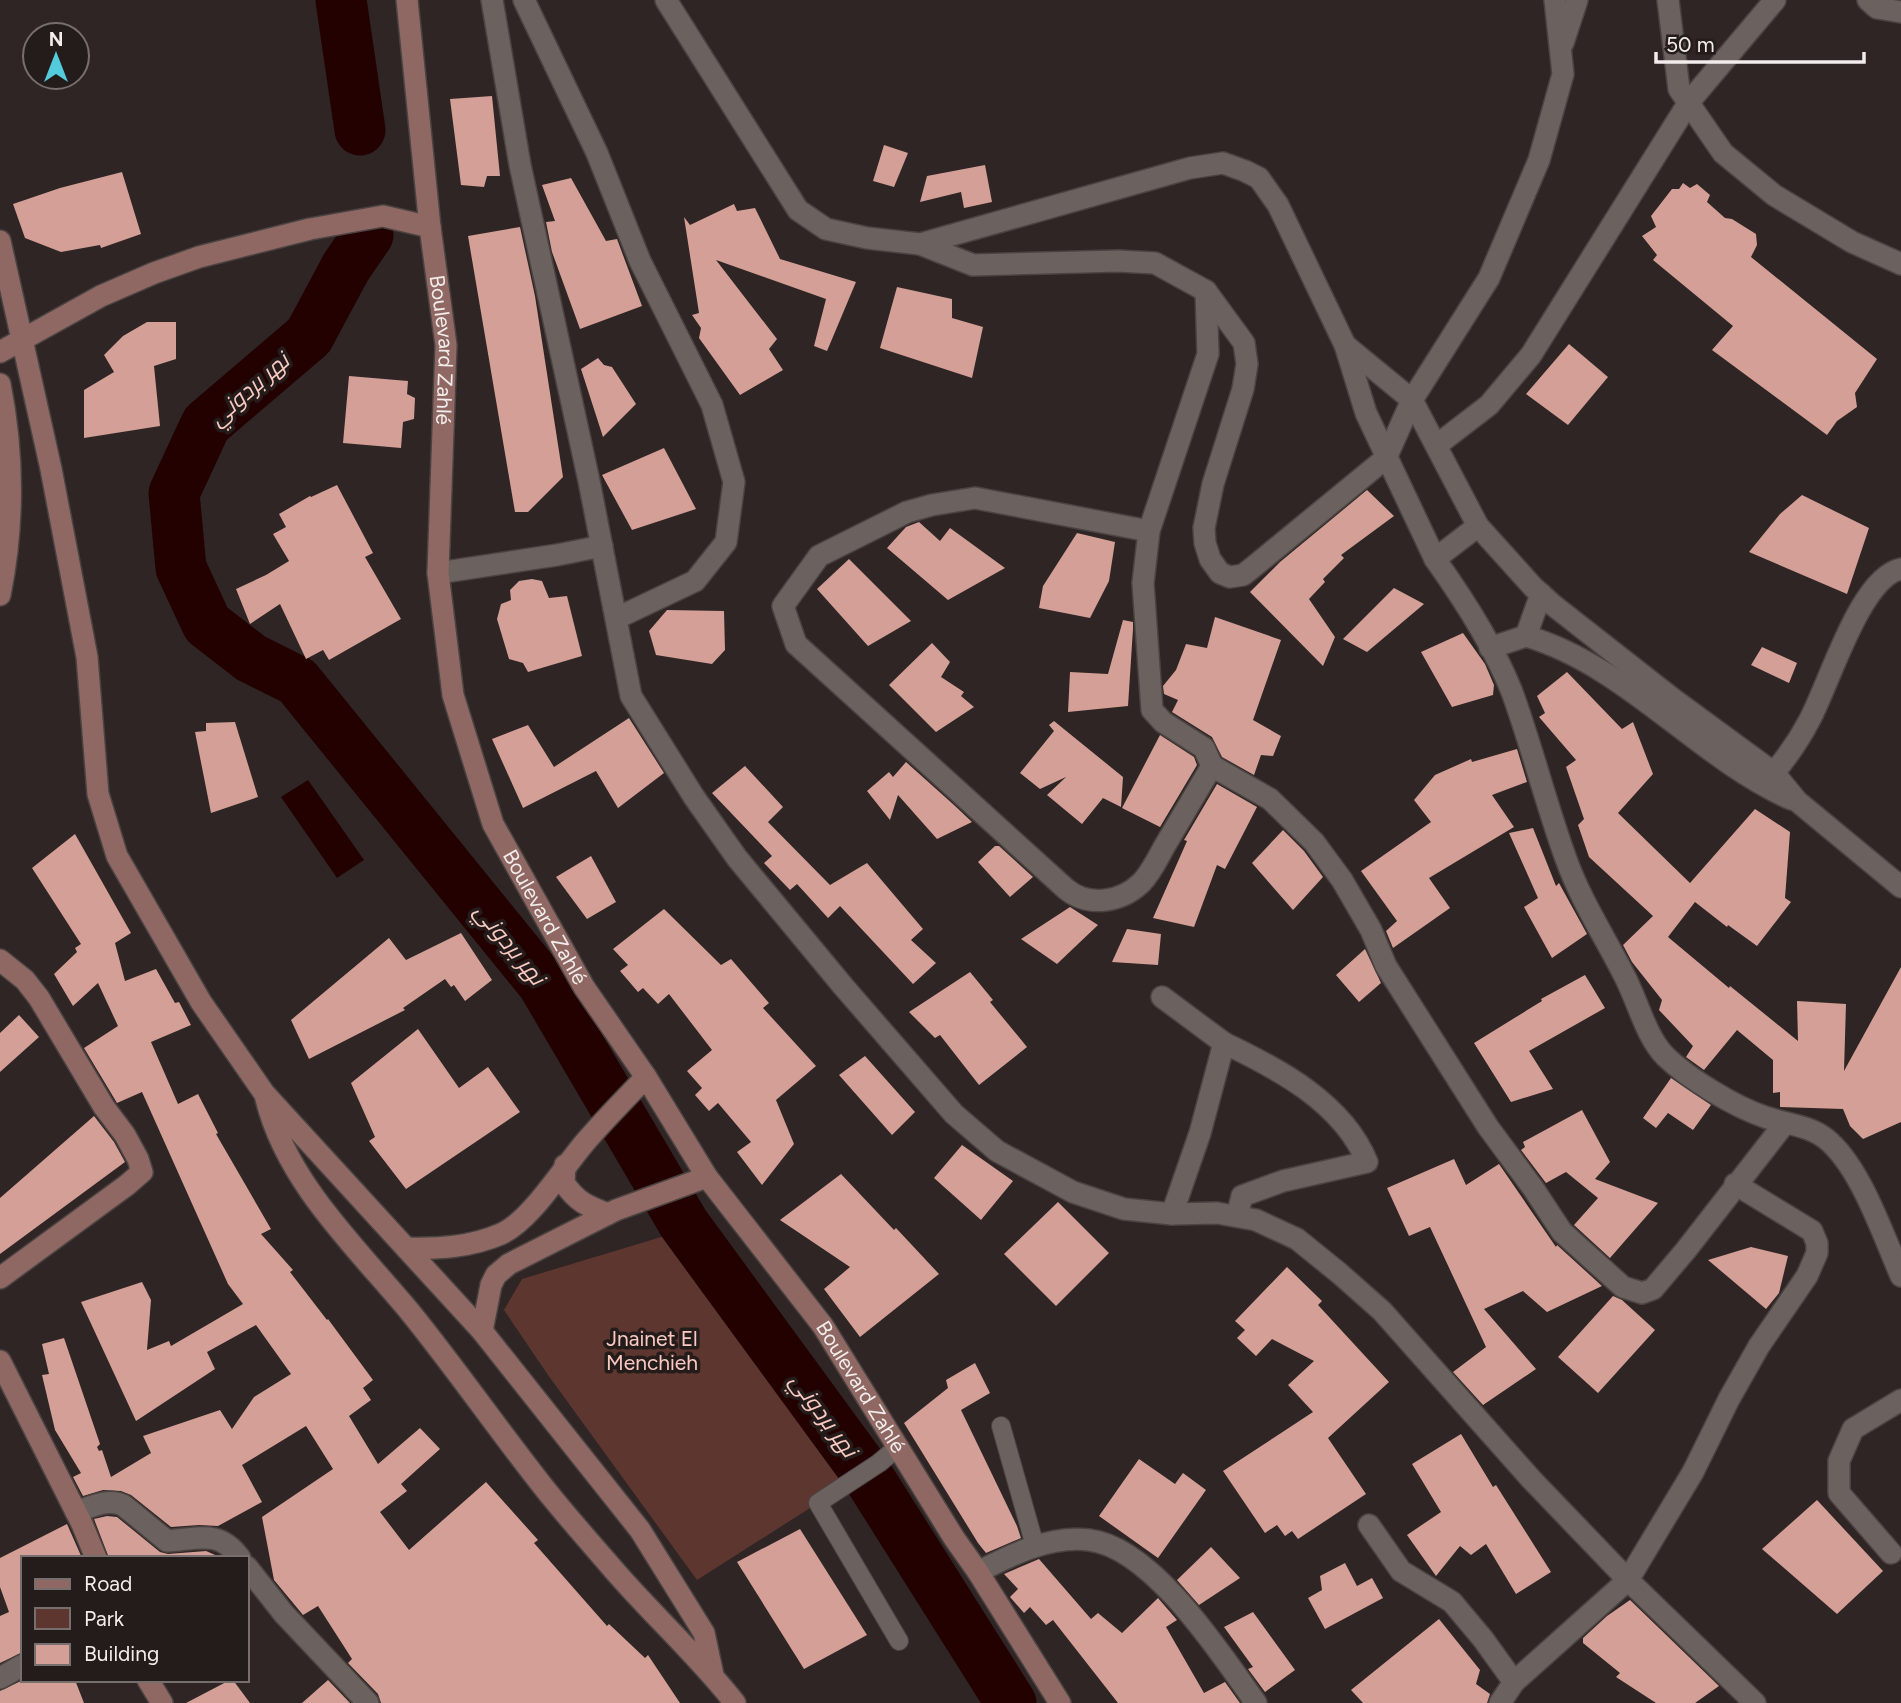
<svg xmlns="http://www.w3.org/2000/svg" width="1901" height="1703" font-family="Figtree,Cairo,sans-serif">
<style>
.green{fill:#5d3630}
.water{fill:#240101}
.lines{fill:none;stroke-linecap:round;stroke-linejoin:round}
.river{stroke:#240101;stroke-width:51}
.building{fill:#d49f96}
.lane-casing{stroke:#4b4342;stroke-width:20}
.street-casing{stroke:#4b4342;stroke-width:24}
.secondary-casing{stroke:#4b4342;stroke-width:24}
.lane{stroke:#6b615f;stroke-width:18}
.street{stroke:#6b615f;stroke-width:21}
.secondary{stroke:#8f6863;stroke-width:21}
.labels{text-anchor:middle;stroke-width:7;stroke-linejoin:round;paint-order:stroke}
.street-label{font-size:21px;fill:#f2eceb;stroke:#241c1a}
.park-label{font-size:21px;fill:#fac9c1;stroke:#241c1a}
.water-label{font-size:23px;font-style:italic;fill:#fac9c1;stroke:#241c1a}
</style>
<rect width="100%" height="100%" fill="#2e2524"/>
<polygon class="green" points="691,1228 851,1482 697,1580 548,1375 504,1310 522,1279"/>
<polygon class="water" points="308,780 364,860 337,878 281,797"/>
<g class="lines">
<g class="river">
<polyline points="341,0 360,130"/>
<polyline points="368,235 346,267 309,336 206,424 174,493 181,568 207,624 251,658 297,681 543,984 684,1224 864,1470 1011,1703"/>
</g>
</g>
<g class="building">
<polygon points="492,96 500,176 487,176 484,187 461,185 450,99"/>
<polygon points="884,145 908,153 894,187 873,181"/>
<polygon points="985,165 992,202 964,208 961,192 920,202 927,176"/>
<polygon points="122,172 141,234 101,248 100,245 61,252 25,238 13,204 60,188"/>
<polygon points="571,178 606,241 617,239 642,306 580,329 552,252 546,222 555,221 542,185"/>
<polygon points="1683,183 1690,188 1697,184 1710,195 1707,202 1725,218 1732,219 1756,234 1757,245 1751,257 1877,359 1855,393 1857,407 1837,421 1827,435 1712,350 1733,326 1653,260 1657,255 1642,236 1656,227 1651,216 1672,189 1679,189"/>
<polygon points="734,204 737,211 755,208 780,259 856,282 827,351 814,346 826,299 716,260 777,339 769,349 783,370 740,395 699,338 701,328 692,315 699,313 684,217 690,225"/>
<polygon points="520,227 535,296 563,477 528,512 515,512 468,236"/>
<polygon points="897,287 952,299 952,318 983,327 972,378 880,348"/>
<polygon points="147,322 176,322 176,359 154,366 160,426 84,438 84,390 114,372 104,355 123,336"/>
<polygon points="1569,344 1608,377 1568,425 1526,394"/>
<polygon points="598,358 604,365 612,367 636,404 603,437 581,369"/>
<polygon points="349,376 408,381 407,394 415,398 414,419 403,422 401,448 343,443"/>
<polygon points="664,448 696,509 632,530 602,475"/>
<polygon points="337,485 373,553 365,557 401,619 329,660 323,650 306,659 280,604 250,624 236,589 266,575 289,561 273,534 286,527 279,514 310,496 311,497"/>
<polygon points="1367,490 1394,516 1341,555 1344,558 1323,579 1325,582 1309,599 1335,637 1323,666 1250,592 1280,562"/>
<polygon points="1802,495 1869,528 1847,594 1749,552 1780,514"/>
<polygon points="919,522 940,541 950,528 1005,568 948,600 887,548 906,527"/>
<polygon points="1077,533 1115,542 1109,581 1090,618 1039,608 1043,586"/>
<polygon points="849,559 911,621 868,646 817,589"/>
<polygon points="532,579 542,581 549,598 567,596 582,656 528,672 523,663 509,659 497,619 501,604 511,600 510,590 519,581"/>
<polygon points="1394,588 1424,604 1367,652 1343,639"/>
<polygon points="667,610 724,611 725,650 712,664 656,655 649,631"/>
<polygon points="1215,617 1281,640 1253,720 1281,736 1273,756 1261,755 1254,775 1222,757 1212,737 1172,712 1178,700 1164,694 1163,686 1176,670 1186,644 1207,648"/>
<polygon points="1123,620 1133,622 1133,629 1128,706 1068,712 1070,672 1108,674"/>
<polygon points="1463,633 1485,664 1494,685 1493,695 1452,707 1421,652"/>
<polygon points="932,643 950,662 941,677 964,692 961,696 974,707 936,732 889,685"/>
<polygon points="1762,647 1797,663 1789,683 1751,665"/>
<polygon points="1567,672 1622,729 1633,722 1653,774 1618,813 1690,883 1755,809 1790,832 1785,898 1791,902 1757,946 1728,925 1727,927 1695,902 1668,937 1729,988 1730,986 1798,1041 1797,1001 1846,1004 1844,1071 1901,967 1901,1122 1863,1139 1850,1126 1843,1109 1780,1107 1780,1092 1773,1093 1773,1060 1737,1030 1704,1070 1686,1057 1693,1046 1659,1010 1662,1000 1632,962 1623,945 1653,916 1589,857 1578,825 1584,819 1566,767 1576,760 1539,717 1545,713 1537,696"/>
<polygon points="629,718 664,773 618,808 596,771 523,808 492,739 528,725 554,767"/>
<polygon points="1054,721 1123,777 1121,807 1103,798 1082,824 1047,795 1066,777 1040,789 1020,773 1054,731 1049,725"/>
<polygon points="235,722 258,797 211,813 195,732 206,731 206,723"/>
<polygon points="1160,735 1194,757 1197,765 1160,827 1122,808"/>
<polygon points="1517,749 1527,782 1492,795 1514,827 1429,878 1450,908 1393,948 1386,931 1397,921 1361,871 1431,822 1414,800 1435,775 1471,759 1472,762"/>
<polygon points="906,762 954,805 972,822 937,839 898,795 890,820 867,791 889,772 893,777"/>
<polygon points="745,766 783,807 768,822 830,885 867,863 923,929 911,940 936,963 913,984 840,906 828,918 797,884 790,890 764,863 772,856 712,793"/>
<polygon points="1217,784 1257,807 1225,869 1217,865 1194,927 1153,918 1187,841 1184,840"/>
<polygon points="1533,828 1556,886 1559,883 1587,934 1552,958 1524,907 1538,898 1509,833"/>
<polygon points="1283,830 1304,851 1323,877 1293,910 1252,863"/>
<polygon points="75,834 131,933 115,943 125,981 156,969 175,1003 179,1002 191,1025 151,1042 178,1104 198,1094 218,1133 216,1134 271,1229 261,1234 293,1270 290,1272 327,1320 328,1319 373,1380 363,1388 371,1400 349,1416 378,1464 420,1428 440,1449 401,1484 407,1491 380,1512 409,1550 486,1482 538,1540 534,1543 607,1626 609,1624 645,1658 648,1655 680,1703 381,1703 378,1694 348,1663 352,1659 318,1606 303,1615 274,1580 262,1517 333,1469 306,1426 242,1465 262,1502 218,1526 199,1525 171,1527 131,1495 121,1491 103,1490 83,1496 73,1477 81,1473 55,1430 42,1375 49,1374 42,1344 64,1338 100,1444 97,1447 99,1451 102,1450 111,1477 151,1453 143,1436 220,1410 232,1429 254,1397 291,1374 256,1325 207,1352 215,1369 136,1421 81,1302 142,1282 151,1300 147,1350 169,1341 171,1346 243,1304 228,1284 142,1092 117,1103 84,1048 118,1026 98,983 73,1006 54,974 77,952 75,948 81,944 32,868"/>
<polygon points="995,846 999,846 1033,877 1010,897 978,862"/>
<polygon points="591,856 616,902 587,919 556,877"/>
<polygon points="1070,907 1098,925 1057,964 1021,939"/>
<polygon points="664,909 721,965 731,959 769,1003 763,1008 816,1066 776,1100 794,1144 762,1185 737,1152 751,1142 718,1103 709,1111 695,1095 702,1088 687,1071 712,1050 669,994 658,1004 643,988 638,992 620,971 628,965 613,949"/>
<polygon points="1127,929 1161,934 1158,965 1112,962"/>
<polygon points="461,933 492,980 465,1001 454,985 451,987 445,979 403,1008 405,1010 309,1059 291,1020 389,938 406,960"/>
<polygon points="1365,949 1381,983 1359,1002 1336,975"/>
<polygon points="970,972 993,1000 990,1002 1027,1047 979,1085 940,1035 935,1038 909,1012"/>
<polygon points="1585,975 1605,1008 1529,1051 1553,1089 1511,1102 1474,1043 1542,1001 1541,999"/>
<polygon points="19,1015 39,1037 0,1072 0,1033"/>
<polygon points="418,1029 459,1088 488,1067 520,1112 406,1189 369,1141 375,1137 351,1083"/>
<polygon points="865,1056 915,1112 892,1135 839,1075"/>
<polygon points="1671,1078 1711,1105 1693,1130 1668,1113 1656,1128 1643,1118"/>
<polygon points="1582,1110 1610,1162 1595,1179 1658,1203 1610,1258 1574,1225 1598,1198 1566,1172 1546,1183 1521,1150 1525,1147 1523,1142"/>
<polygon points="94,1116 114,1142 125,1162 0,1254 0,1198"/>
<polygon points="962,1145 1013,1181 981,1220 934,1178"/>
<polygon points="1454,1159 1466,1185 1499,1164 1556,1247 1557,1245 1602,1286 1547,1312 1523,1291 1484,1309 1536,1369 1483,1405 1453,1372 1486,1347 1430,1227 1409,1236 1387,1188"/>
<polygon points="841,1174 894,1230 896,1228 939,1274 860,1337 824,1289 850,1267 780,1220"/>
<polygon points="1058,1202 1109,1253 1056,1306 1004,1254"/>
<polygon points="1751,1247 1788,1256 1779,1293 1766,1309 1708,1260"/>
<polygon points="1287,1267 1322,1301 1318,1305 1389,1382 1328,1438 1366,1494 1298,1539 1292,1531 1285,1536 1277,1525 1265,1533 1223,1471 1313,1412 1288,1385 1314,1361 1272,1339 1256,1356 1237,1338 1245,1330 1235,1321"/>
<polygon points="1613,1296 1622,1300 1655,1330 1598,1393 1558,1357"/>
<polygon points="975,1363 990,1393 961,1410 1017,1526 1021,1538 986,1553 978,1543 904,1423 948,1388 946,1380"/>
<polygon points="1461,1434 1493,1487 1496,1485 1551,1572 1516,1594 1486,1544 1471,1555 1460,1546 1436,1576 1407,1535 1441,1512 1412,1464"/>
<polygon points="1139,1459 1175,1484 1183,1473 1206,1490 1158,1558 1099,1516"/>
<polygon points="1817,1500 1883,1571 1837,1614 1762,1549"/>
<polygon points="107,1516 117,1517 160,1552 168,1554 206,1551 222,1558 109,1558 94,1519"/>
<polygon points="67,1524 82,1558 23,1558 23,1652 0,1663 0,1616 9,1612 0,1587 0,1558"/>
<polygon points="800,1529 867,1635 804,1669 737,1562"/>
<polygon points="1211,1547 1240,1578 1199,1605 1177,1580"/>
<polygon points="1039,1559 1091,1619 1098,1613 1122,1633 1158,1598 1177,1620 1166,1627 1204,1693 1225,1682 1240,1703 1118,1703 1053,1620 1046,1625 1030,1607 1024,1613 1010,1597 1018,1589 1004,1574"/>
<polygon points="1345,1563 1357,1586 1372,1578 1383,1598 1325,1629 1308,1598 1322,1590 1320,1576"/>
<polygon points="1630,1600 1719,1686 1695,1703 1656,1703 1616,1677 1620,1673 1583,1643 1583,1638 1607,1616"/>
<polygon points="1253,1612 1295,1670 1265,1692 1248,1669 1253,1667 1224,1627"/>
<polygon points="1439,1619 1480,1670 1476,1684 1490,1694 1487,1703 1363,1703 1351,1690"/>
<polygon points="23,1680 75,1680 84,1703 0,1703 0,1691"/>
<polygon points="230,1680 233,1680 250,1703 186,1703"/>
<polygon points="328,1680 350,1703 302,1703"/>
</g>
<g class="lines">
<defs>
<g id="lane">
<polyline points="1001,1426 1035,1546"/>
<polyline points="898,1447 879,1463 818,1503 899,1641"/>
</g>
<g id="street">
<polyline points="492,0 520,165 589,481 631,696 694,797 737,858 843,986 954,1114 997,1151 1073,1192 1124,1209 1172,1214 1217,1213 1256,1220 1297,1239 1339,1273 1382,1311 1531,1479 1628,1580 1755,1703"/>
<polyline points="524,0 597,153 640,261 712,405 734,482 726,542 695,581 617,618"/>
<polyline points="666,0 798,210 826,229 867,238 920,244 973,265 1118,261 1155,263 1206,291 1244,343 1247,364 1243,389 1213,484 1204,528 1205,543 1210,559 1220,573 1230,577 1243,575 1252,568 1386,458 1412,400 1489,278 1539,160 1563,74 1555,0"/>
<polyline points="1668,0 1679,89 1723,153 1774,195 1852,242 1901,264"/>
<polyline points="1868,0 1877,8 1901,12"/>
<polyline points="1563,43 1577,0"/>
<path d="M920,244L1190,168L1223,163L1245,171L1259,178L1278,205L1345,345L1366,413L1435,559C1462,597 1495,649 1512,692C1532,747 1546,804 1566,859C1581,901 1605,937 1625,977C1638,1002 1646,1037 1666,1057C1689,1079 1735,1107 1765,1117C1785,1124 1808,1125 1825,1138C1860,1165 1883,1235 1901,1276"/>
<polyline points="1345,345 1412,400 1478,526 1533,587 1553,605 1673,699 1774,773 1797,801 1901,887"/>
<polyline points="1437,445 1489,405 1531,355 1689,102 1775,0"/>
<path d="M1149,531L975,498L932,505L907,512L819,556L783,606L796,644L1066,889C1088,907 1120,903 1141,883C1152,872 1159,855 1167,842C1182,817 1197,791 1212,766L1204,748L1163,722L1152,710L1143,583L1149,531L1208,354L1206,291"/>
<polyline points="1435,559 1478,526"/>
<polyline points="438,573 557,555 602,546"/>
<path d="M1526,636C1626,665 1697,757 1791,799"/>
<polyline points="1490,648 1526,636 1541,594"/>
<polyline points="1212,766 1270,799 1314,842 1342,880 1371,930 1386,966 1488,1127 1533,1188 1562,1232 1623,1287 1642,1293 1653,1289 1686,1250 1785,1123"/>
<path d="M1766,782C1782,764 1798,742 1809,721C1829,685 1860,577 1901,569"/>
<polyline points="1162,997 1224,1043"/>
<path d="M1172,1214L1200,1133L1224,1043C1279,1069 1343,1103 1367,1162L1283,1181L1242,1196L1237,1216"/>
<path d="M76,1512C91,1507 107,1498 123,1505L167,1541C199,1539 219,1529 240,1558"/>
<polyline points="1369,1525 1401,1571 1452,1602 1483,1639 1514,1682"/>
<polyline points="1891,1553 1839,1493 1839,1461 1853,1429 1901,1400"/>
<polyline points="247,1567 284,1614 368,1703"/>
<path d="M978,1572C1011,1555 1050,1535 1089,1540C1152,1547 1221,1654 1256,1703"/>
<polyline points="0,1678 23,1665"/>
<polyline points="1500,1703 1514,1682 1628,1580 1693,1472 1729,1399 1759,1346 1807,1276 1817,1253 1817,1243 1812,1231 1735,1184"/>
</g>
<g id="secondary">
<path id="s1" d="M407,0L430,227L446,345L438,573L453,695L493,824L584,987L646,1077L707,1177L823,1326L954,1538L978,1572L1060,1703"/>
<polyline points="0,241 51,469 87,657 98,794 117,856 201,1002 264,1093 482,1331 640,1530 704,1633 713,1675"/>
<polyline points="0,352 101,296 154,273 199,257 310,229 383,216 430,227"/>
<path d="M0,384C14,455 14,525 0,595"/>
<polyline points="0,960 25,980 39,998 104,1107 125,1135 138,1159 142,1172 127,1185 0,1278"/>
<path d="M266,1099C287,1183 356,1247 410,1312C457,1370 499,1431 545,1489C565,1514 586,1538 607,1562C648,1611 696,1653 735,1703"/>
<path d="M565,1165L564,1183C577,1202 587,1206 608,1214"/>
<path d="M406,1248C439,1249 471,1247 501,1234C531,1221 564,1166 587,1140C606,1118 626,1098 646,1077"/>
<polyline points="482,1331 491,1285 496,1275 509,1264 616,1210 707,1177"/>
<polyline points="0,1361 82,1524 96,1558"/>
<polyline points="148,1680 162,1703"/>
</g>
</defs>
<use href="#lane" class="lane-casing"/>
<use href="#street" class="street-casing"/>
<use href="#secondary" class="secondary-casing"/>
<use href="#lane" class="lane"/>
<use href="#street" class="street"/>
<use href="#secondary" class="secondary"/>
</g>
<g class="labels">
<g class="street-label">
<text dy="7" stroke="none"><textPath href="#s1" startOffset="352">Boulevard Zahlé</textPath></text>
<text dy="7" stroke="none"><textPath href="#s1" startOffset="940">Boulevard Zahlé</textPath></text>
<text dy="7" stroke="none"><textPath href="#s1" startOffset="1507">Boulevard Zahlé</textPath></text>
</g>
<g class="park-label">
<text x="652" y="1346">Jnainet El<tspan x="652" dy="24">Menchieh</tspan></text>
</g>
<g class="water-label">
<text transform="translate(249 389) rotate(-41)" y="8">نهر بردوني</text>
<text transform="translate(510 944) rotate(51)" y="8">نهر بردوني</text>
<text transform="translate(824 1415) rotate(54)" y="8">نهر بردوني</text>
</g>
</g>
<rect x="21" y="1556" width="228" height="126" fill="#241c1a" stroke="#766f6e" stroke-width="2"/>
<rect x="35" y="1579" width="35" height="10" fill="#8f6863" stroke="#766f6e" stroke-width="2"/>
<text x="84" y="1591" font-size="21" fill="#f2eceb">Road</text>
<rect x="35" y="1608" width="35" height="21" fill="#5d3630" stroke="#766f6e" stroke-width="2"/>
<text x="84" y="1626" font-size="21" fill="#f2eceb">Park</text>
<rect x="35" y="1644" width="35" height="21" fill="#d49f96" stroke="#766f6e" stroke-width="2"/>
<text x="84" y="1661" font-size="21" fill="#f2eceb">Building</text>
<g transform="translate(56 56)"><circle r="33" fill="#241c1a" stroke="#766f6e" stroke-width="2"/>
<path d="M0-5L12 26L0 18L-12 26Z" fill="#54cadd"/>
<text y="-10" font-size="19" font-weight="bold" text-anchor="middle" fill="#f2eceb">N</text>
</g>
<path d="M1656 52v10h208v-10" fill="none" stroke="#f2eceb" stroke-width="3.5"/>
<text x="1666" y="52" font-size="21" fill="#f2eceb" stroke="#241c1a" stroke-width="5" paint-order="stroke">50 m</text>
</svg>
